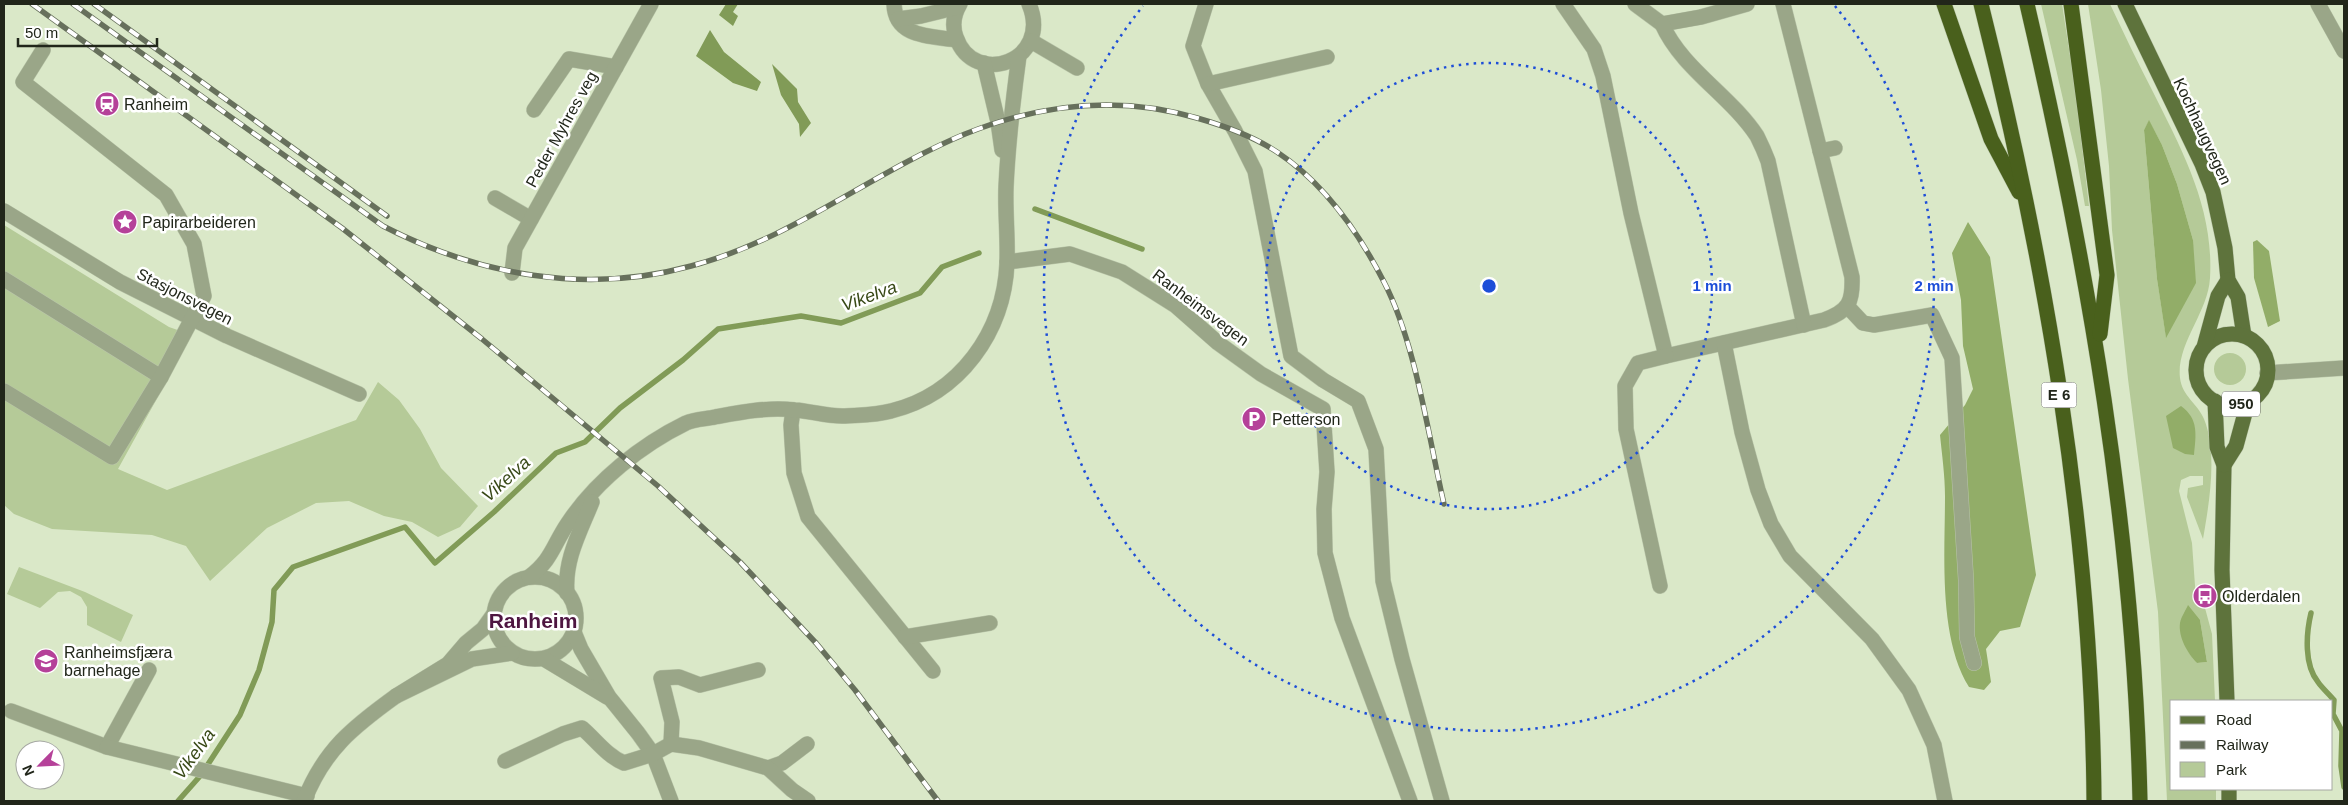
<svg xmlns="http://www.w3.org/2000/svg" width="2348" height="805" font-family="Helvetica,sans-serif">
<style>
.green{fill:#b5ca98;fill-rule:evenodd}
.forest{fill:#92ad68}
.water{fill:#819b57}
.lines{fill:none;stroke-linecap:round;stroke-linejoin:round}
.stream{stroke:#819b57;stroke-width:5.5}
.minor-casing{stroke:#b9c5a9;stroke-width:16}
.major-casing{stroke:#b9c5a9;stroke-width:16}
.highway-casing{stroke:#b9c5a9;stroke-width:16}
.minor{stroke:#9aa688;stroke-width:15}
.major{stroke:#5e733c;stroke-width:15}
.highway{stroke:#49601c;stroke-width:15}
.rail-casing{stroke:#67705c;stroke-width:5.5}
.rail{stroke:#fff;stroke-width:4;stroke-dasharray:11;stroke-linecap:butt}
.ring{fill:none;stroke:#1d4ed8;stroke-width:2.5;stroke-dasharray:2.5 5}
.labels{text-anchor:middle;stroke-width:5;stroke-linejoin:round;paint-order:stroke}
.shield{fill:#fff;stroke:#64675f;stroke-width:1}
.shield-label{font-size:15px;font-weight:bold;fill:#21261a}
.poi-label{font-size:16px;fill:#21261a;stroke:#fff;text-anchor:start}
.street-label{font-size:16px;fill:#21261a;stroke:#fff}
.water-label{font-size:18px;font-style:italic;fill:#384917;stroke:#fff}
.district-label{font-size:21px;font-weight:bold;fill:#4e1641;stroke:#fff}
.centre{fill:#1d4ed8;stroke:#fff;stroke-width:2.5}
.ring-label{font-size:15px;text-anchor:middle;font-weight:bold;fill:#1d4ed8;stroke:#fff;stroke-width:5;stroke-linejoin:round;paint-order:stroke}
</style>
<rect width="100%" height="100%" fill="#dae8c8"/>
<g class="green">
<polygon points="2041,4 2062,4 2076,94 2089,206 2085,206 2077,160"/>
<path d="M2088,4H2110C2124,34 2138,63 2153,92C2183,152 2214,209 2210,278C2208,313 2176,344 2180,378C2182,396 2198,404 2204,419C2218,453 2209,504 2203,539L2187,497L2188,488L2203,485V476H2190L2181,480L2179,491L2192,543L2196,600L2205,608L2212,634L2215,701H2172V789H2216V801H2167L2158,612L2128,379L2112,230L2109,166L2101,90ZM2149,121L2162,145L2177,184L2193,240L2166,337L2157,279L2144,130ZM2200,620L2207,662L2197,663C2186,652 2182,638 2180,623Z"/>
<polygon points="4,225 169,327 192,335 118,469 167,490 356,420 378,382 399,400 420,429 441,468 478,506 460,527 438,537 412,522 384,516 349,501 316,503 267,528 210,581 186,546 152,535 52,529 14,514 4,505"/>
<circle cx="2230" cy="369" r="16"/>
<polygon points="19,567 85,592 133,615 121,642 87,625 87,607 81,597 70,591 58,592 40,608 7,594"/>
</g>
<g class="forest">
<polygon points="2149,120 2162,145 2177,184 2193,240 2196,283 2166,338 2157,279 2144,130"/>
<path d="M1968,222L1990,257L2036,575L2020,627L2000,631L1986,649L1991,682L1984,690L1969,687C1938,637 1945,554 1945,496C1945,476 1942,455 1940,435L1965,405L1973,389L1963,346L1961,300L1952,253Z"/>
<polygon points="2257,240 2269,251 2280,321 2268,327 2254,278 2253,242"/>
<path d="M2181,406C2199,419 2196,435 2194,455L2185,454L2173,448L2166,416Z"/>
<path d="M2188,605L2200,620L2207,662L2197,663C2188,654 2178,637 2180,623C2181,617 2186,610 2188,605Z"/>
</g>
<g class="water">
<polygon points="726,4 738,4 733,12 738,16 733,26 719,15"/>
<polygon points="710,30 724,52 761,82 757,91 733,83 696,56"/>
<polygon points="772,64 797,89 798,102 811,123 800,137 799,124 781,95"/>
</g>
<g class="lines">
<g class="stream">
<polyline points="1035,209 1142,249"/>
<path d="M2311,613C2306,634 2304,665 2318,682C2322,688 2329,694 2334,700L2333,714L2342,731L2341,766L2344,787"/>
<polyline points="178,801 201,775 240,715 259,670 272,622 274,590 293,567 405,527 435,563 494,512 556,453 585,442 620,408 683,360 718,329 801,316 841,323 920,293 942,267 979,253"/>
</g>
<defs>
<g id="minor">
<path d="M894,4C895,38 931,36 957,40"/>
<path d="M960,4C954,14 952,26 956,37C974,89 1053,61 1029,4"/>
<polyline points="1206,4 1193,46 1208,84 1235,131 1255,171 1291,356 1323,380 1358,401 1376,449 1383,581 1402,659 1442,801"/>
<path d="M1563,4L1594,49L1603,76L1631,213L1666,356L1824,320C1849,311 1853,302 1852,277L1783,4"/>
<polyline points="1635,4 1662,24 1701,17 1747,4"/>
<polyline points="2318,4 2344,51"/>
<polyline points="898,19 921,16 958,7"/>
<path d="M1662,24C1682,69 1730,95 1757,136C1761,144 1765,153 1768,161L1804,325"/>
<polyline points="1031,41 1077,68"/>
<polyline points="984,63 998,122 1002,150"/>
<polyline points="1208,84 1327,57"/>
<polyline points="534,110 569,59 616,67"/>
<polyline points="1820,151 1835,148"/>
<polyline points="495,198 531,219"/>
<polyline points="4,211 120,282 227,336 359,394"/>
<polyline points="1007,262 1070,254 1122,272 1176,306 1218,343 1261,374 1323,409 1327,472 1324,509 1325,553 1342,618 1410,801"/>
<polyline points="512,273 515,248 651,4"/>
<polyline points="4,279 161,377"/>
<polyline points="1847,306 1863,323 1874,325 1932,315 1952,358 1966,580 1967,637 1974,663"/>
<polyline points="1724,343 1742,432 1758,490 1771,524 1790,556 1872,639 1909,690 1934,745 1945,801"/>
<polyline points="2267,373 2344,368"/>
<polyline points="4,391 112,457 161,377 204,296 194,244 166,195 23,82 43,50"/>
<polyline points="793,410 791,425 794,473 808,517 933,671"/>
<circle cx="535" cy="618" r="41"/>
<path d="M529,577C552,560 553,545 568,523C596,481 641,445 686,423C695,419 706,419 715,417C742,412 767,407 795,410C811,411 829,417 845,416C860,415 877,415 891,411C960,394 1004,332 1007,263C1008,237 1005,212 1006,187C1008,143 1013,100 1019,56"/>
<polyline points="1660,586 1626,429 1625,386 1638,363 1666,356"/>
<path d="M567,593C564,560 580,532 592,502"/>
<polyline points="493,615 483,629 466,643 448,664 396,696 472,659 512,653"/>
<polyline points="574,632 581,649 609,697 638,733 653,754 671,801"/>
<polyline points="905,637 990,623"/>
<polyline points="544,659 607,697"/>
<polyline points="11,711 107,747 149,670"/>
<polyline points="671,744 672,722 661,678 679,677 700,685 758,670"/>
<polyline points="107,747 307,796"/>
<path d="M505,761L563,734L582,728C596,740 607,756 624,763L653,754L671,744L699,748L768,768L782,763L807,744"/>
<polyline points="768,768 792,790 808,801"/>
<path d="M304,801C324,750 353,727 396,696"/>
</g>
<g id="major">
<polyline points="2125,4 2202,164 2213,192 2225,248 2228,280 2238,297 2244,336"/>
<circle cx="2232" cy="370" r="36"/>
<polyline points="2204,347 2218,296 2228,280"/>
<polyline points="2215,401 2217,447 2224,465 2222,570 2227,701"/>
<polyline points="2224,465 2236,446 2248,402"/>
<polyline points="2229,789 2229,801"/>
</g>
<g id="highway">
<polyline points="1944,4 1991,139 2019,192"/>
<path d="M1981,4C2046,264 2092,533 2094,801"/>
<path d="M2027,4C2088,266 2134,532 2140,801"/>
<polyline points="2071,4 2107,275 2100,334"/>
</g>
</defs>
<use href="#minor" class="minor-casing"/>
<use href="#major" class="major-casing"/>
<use href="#highway" class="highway-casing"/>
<use href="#minor" class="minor"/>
<use href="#major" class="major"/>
<use href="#highway" class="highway"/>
<defs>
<g id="rail">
<polyline points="32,4 342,228 482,339 658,486 740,562 816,643 855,690 938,801"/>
<path d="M73,4L383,226C478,275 586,295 691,266C791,240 871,173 965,134C1040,104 1119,95 1197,118C1225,126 1253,136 1277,152C1324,183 1359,233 1384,282C1416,344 1428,435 1444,504"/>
<polyline points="94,4 387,216"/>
</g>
</defs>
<use href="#rail" class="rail-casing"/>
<use href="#rail" class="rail"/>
</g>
<g class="ring">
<circle cx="1489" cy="286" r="223"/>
<path d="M1835 6A445 445 0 1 1 1143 6"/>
</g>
<defs>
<symbol id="station-disc" viewBox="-11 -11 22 22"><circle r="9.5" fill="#b54199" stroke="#fff"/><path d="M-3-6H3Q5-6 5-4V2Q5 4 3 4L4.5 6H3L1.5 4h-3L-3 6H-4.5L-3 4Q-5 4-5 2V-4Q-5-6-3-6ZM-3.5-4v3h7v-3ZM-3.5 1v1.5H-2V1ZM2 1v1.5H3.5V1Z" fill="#fff"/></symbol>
<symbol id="sight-disc" viewBox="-11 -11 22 22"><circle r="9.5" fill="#b54199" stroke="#fff"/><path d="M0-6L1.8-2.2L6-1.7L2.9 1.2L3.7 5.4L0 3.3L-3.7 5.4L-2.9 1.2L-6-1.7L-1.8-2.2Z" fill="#fff"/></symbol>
<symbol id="parking-disc" viewBox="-11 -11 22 22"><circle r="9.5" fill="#b54199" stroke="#fff"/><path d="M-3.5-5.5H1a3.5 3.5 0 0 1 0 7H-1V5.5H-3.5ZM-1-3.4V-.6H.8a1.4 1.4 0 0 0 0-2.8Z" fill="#fff"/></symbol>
<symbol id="bus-disc" viewBox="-11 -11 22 22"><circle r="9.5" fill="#b54199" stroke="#fff"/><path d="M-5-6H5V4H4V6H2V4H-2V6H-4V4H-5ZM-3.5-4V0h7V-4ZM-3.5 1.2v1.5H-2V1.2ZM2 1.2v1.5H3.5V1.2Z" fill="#fff"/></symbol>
<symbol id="school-disc" viewBox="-11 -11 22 22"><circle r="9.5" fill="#b54199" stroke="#fff"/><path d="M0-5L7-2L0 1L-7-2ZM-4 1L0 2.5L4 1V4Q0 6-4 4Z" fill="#fff"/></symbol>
</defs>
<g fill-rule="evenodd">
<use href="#station-disc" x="93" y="90" width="28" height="28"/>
<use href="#sight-disc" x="111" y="208" width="28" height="28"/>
<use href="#parking-disc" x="1240" y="405" width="28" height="28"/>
<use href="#bus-disc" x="2191" y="582" width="28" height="28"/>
<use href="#school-disc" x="32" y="647" width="28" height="28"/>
</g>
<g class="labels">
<g class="shield">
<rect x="2041.5" y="382.5" width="35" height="25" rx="4"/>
<rect x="2222" y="391.5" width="38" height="25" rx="4"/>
</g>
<g class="shield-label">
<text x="2059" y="400">E 6</text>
<text x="2241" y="409">950</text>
</g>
<g class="poi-label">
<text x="124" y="110">Ranheim</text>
<text x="142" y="228">Papirarbeideren</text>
<text x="1272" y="425">Petterson</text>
<text x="2222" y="602">Olderdalen</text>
<text x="64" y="658">Ranheimsfjæra<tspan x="64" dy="18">barnehage</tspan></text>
</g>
<g class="street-label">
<text transform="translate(561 129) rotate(-61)" y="6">Peder Myhres veg</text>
<text transform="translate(2203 131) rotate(65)" y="6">Kochhaugvegen</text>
<text transform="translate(185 296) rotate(27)" y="6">Stasjonsvegen</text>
<text transform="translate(1201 307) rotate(37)" y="6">Ranheimsvegen</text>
</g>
<g class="water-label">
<text transform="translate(869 296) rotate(-20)" y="6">Vikelva</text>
<text transform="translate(506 479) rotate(-42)" y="6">Vikelva</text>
<text transform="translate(194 754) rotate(-54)" y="6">Vikelva</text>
</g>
<g class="district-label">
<text x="533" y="628">Ranheim</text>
</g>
</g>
<circle cx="1489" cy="286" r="8" class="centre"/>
<g class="ring-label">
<text x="1712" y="291">1 min</text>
<text x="1934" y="291">2 min</text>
</g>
<rect width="2348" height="805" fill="none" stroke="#21261a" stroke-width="10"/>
<rect x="2170" y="700" width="162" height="90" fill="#ffffff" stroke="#a6a8a3"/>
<rect x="2180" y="716" width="25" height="8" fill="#5e733c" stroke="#a6a8a3"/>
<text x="2216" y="725" font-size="15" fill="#21261a">Road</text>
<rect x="2180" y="741" width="25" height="8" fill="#67705c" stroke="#a6a8a3"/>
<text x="2216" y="750" font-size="15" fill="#21261a">Railway</text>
<rect x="2180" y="762" width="25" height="15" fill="#b5ca98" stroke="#a6a8a3"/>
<text x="2216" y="775" font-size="15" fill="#21261a">Park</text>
<g transform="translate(40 765) rotate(246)"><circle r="24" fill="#ffffff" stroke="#a6a8a3"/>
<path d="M0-4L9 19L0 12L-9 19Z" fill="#b54199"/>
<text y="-8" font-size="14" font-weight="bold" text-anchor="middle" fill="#21261a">N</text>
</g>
<path d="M18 38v8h139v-8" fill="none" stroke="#21261a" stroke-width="2.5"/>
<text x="25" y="38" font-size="15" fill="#21261a" stroke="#ffffff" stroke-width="4" paint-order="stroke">50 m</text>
</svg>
